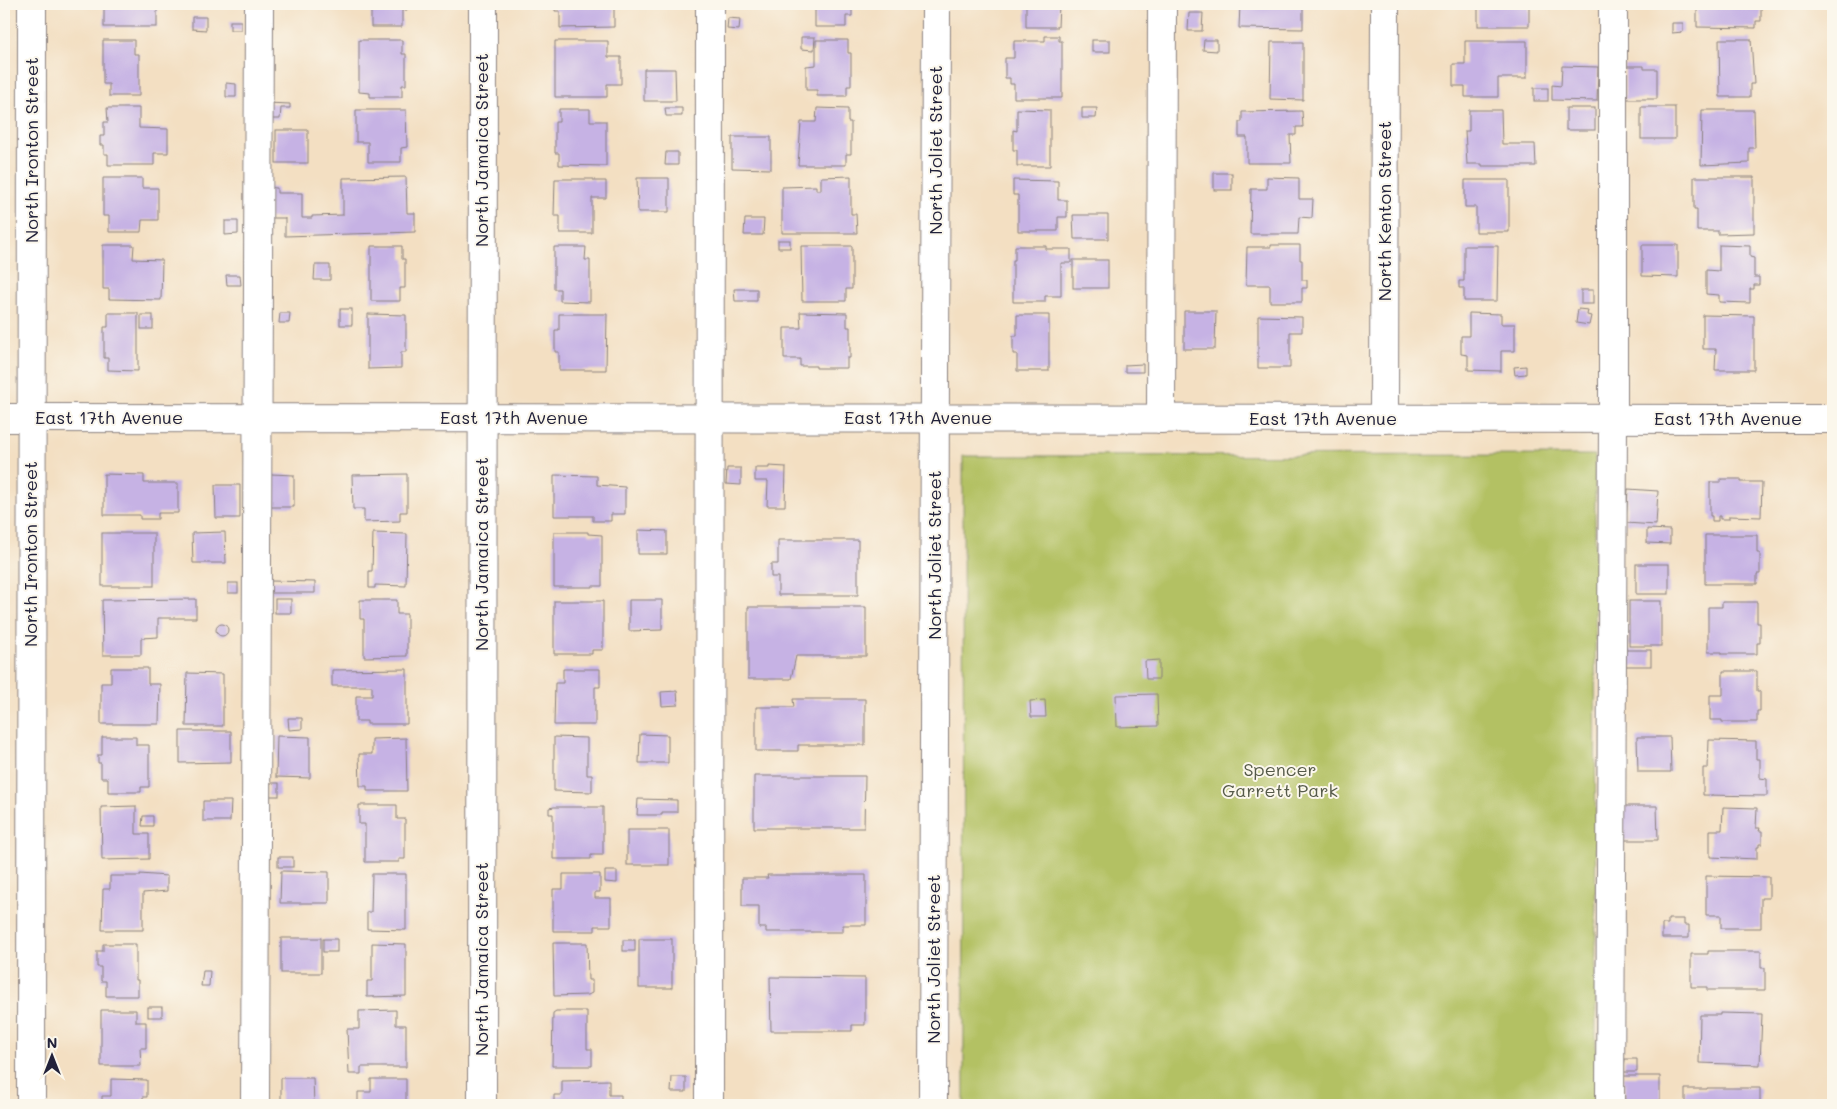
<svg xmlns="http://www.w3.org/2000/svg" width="1837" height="1109" font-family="Mali,sans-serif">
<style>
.green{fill:#b3c163;stroke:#6a724f}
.building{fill:#c6b2e4}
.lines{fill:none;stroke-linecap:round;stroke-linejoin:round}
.minor-casing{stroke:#8a807e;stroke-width:30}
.minor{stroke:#fff;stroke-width:28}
.labels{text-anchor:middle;stroke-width:4;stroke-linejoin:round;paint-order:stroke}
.street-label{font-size:18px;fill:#22223b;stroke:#fbf7ec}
.park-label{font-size:18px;fill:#555a49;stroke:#fbf7ec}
</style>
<rect width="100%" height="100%" fill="#fbf7ec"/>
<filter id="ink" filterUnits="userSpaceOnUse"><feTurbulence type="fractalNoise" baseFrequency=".02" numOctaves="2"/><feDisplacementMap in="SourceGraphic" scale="10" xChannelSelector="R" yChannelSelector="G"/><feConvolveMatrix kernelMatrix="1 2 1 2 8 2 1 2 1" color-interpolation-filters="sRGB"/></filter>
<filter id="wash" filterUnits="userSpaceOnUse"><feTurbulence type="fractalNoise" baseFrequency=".0096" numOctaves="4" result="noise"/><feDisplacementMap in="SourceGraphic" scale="20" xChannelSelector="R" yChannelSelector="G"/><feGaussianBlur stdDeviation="1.12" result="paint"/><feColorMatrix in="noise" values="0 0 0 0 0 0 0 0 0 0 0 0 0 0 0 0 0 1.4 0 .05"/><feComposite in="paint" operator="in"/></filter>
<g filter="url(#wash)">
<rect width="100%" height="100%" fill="#f3dfc2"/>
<polygon class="green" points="1595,455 1596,1105 964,1105 963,456"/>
<g id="blocks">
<g class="building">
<rect x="104" y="4" width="53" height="23"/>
<polygon points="371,4 407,4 407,10 402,10 402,27 371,27"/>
<polygon points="555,4 614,4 614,27 560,28 560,11 555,11"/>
<polygon points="815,4 852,4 852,16 846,16 846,27 815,27"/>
<polygon points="1026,4 1059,4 1058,27 1026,27"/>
<polygon points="1240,4 1303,4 1303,29 1239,28"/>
<rect x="1478" y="4" width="51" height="22"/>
<polygon points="1697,4 1761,4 1761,21 1756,21 1756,28 1697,27"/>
<polygon points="1189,13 1203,13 1202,31 1188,31"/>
<polygon points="192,17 206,17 206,30 192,29"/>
<polygon points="728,18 740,19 739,30 727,29"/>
<rect x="230" y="21" width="11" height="9"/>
<polygon points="1672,23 1683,23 1683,32 1672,33"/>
<polygon points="1045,36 1059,36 1059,41 1062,41 1062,98 1014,98 1014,84 1010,84 1010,78 1005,78 1005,58 1014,58 1014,41 1045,41"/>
<polygon points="801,37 815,37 814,50 801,49"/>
<polygon points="1719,39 1751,39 1754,84 1750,84 1750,97 1720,97"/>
<polygon points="103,40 134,40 134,54 139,54 139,96 109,96 109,84 103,84"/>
<polygon points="359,40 402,40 402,54 406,54 406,85 402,85 402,97 370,97 370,93 359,92"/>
<polygon points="816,40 848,40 848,53 851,53 851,86 847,86 847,96 817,96 817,90 806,90 806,66 816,65"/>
<rect x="1092" y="40" width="18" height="12"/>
<polygon points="1204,40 1217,40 1217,51 1203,50"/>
<polygon points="555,41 608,41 608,57 621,57 621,84 607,84 607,97 555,97"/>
<polygon points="1465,41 1527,41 1527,78 1498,78 1498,97 1465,97 1465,86 1453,86 1453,64 1465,64"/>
<polygon points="1271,42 1303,42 1303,100 1270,99"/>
<polygon points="1562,66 1598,67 1597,101 1552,100 1552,85 1561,86"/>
<polygon points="1625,66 1644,66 1644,69 1657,69 1657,99 1625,99"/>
<polygon points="644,69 675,69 676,101 644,101"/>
<polygon points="226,83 236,84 236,97 226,97"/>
<rect x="1534" y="88" width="14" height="13"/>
<polygon points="266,103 290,104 290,108 281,108 280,119 266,119"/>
<rect x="1641" y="107" width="34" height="32"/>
<polygon points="107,108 139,108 139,128 168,129 168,153 154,153 154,165 108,165 108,154 104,154 104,145 100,145 100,136 104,136 104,122 108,122"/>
<polygon points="665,108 682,108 682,116 666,116"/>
<polygon points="817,108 848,109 848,122 851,122 851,154 846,154 846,165 798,165 801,122 816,122"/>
<polygon points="1082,108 1097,108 1096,118 1082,118"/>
<rect x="1566" y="108" width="29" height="22"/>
<polygon points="559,109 590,109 590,121 606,121 606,166 559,165 559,153 555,153 555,122 559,122"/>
<polygon points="1017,109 1050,110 1050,166 1017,166 1017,150 1013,150 1013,130 1017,131"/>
<polygon points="356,110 406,110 407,147 401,148 401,162 368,162 368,142 356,142"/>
<polygon points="1469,110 1501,110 1502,144 1535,144 1536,166 1482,166 1482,164 1467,164 1465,131 1469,131"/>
<polygon points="1702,110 1754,110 1755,148 1749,148 1749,163 1701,165"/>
<polygon points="1302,111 1303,127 1296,127 1296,135 1290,135 1291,163 1247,163 1247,137 1239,137 1239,122 1242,122 1242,112"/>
<rect x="276" y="130" width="32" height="33"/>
<polygon points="732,137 771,137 771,169 732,168"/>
<polygon points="666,152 678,152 678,165 665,165"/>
<rect x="1214" y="173" width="18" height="17"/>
<polygon points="851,176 851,214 856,214 857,233 782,233 782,187 816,186 816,190 821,190 821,177"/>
<polygon points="406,177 407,213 415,213 415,232 285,236 285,218 269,218 266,187 277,188 277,193 302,193 302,218 312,218 312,216 343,215 343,178"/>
<polygon points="1267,177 1299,178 1299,199 1313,199 1312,218 1299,217 1298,234 1250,234 1251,189 1267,189"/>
<polygon points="1694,177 1754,177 1754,233 1718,234 1718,231 1697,231 1697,209 1694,209"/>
<polygon points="103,178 142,178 142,188 158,188 158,220 142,220 141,232 109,232 109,216 103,216"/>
<polygon points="637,178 669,178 669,212 638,212"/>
<polygon points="555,179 594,179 594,181 606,181 606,198 592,198 592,233 560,233 560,216 554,216"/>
<polygon points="1013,180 1058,181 1058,200 1067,200 1067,217 1058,217 1058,231 1018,231 1018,195 1013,195"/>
<polygon points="1465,180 1509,180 1509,232 1476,232 1476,207 1465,207"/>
<polygon points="1073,215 1108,215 1108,239 1074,239"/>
<polygon points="745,219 764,219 763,235 744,235"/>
<polygon points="225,221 238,221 238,234 225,235"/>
<rect x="778" y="240" width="12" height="8"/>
<polygon points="103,245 134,245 133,259 162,260 161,300 109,299 109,289 103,289"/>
<polygon points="1271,245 1300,245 1300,260 1302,260 1302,280 1307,280 1307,288 1302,288 1302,302 1270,302 1270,285 1246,285 1247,247 1271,247"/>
<polygon points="1642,245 1678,245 1678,277 1642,276"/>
<polygon points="1719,245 1750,246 1750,257 1754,258 1754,277 1759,277 1759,285 1754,285 1754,289 1750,289 1750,303 1719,302 1719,295 1706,294 1706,270 1719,271"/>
<polygon points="371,246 402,246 402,259 405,259 405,288 400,288 400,301 371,301"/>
<polygon points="801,246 852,246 852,289 846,289 846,301 802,301"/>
<polygon points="1015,246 1046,246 1046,249 1071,249 1071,263 1061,263 1061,296 1045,296 1045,302 1013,302 1013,260 1015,260"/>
<polygon points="1464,246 1498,246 1497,301 1464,301 1464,288 1459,288 1459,281 1464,281"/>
<polygon points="554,247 586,247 585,260 590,260 590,302 560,301 560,289 554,289"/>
<rect x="1073" y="260" width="35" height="28"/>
<polygon points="315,265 330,265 330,280 314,280"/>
<polygon points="226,275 240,275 241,285 227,285"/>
<polygon points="734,289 757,289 757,301 735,301"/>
<rect x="1581" y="290" width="12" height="14"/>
<rect x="340" y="309" width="12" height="16"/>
<polygon points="1578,309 1588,310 1587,315 1591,316 1589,325 1576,323"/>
<polygon points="1184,311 1216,311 1215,349 1184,349"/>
<polygon points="800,312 847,313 847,327 850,327 850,358 847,358 847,368 816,368 816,366 800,366 800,359 784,359 784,328 801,328"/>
<polygon points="108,313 138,313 138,371 108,370 108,358 104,358 104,327 108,327"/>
<polygon points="280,313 290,313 289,323 279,323"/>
<polygon points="1469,313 1501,314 1501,324 1515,324 1515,351 1501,351 1501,371 1468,370 1468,355 1461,354 1461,336 1469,336"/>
<polygon points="368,314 406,315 406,352 401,352 401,368 368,369"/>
<polygon points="559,314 607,314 606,370 559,370 559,352 555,352 555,330 559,330"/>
<rect x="141" y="315" width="12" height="14"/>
<polygon points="1017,315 1049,315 1049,371 1017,371 1017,354 1013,354 1013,336 1017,336"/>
<polygon points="1703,315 1754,316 1754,370 1715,370 1716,349 1703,349"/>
<polygon points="1258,316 1302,317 1302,332 1290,332 1290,368 1258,368"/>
<polygon points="1143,364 1143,372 1125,372 1125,365"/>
<polygon points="1526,366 1526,374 1515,375 1514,367"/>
<polygon points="769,466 786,467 785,506 767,506 768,481 755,481 755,468 769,468"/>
<polygon points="727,468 741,468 741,485 726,484"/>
<polygon points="104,474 144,475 144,483 178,483 178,513 158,513 158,519 140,519 140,515 104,515"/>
<polygon points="271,474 294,475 294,507 271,507"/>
<polygon points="407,474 407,512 400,512 400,521 364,522 364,509 353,509 352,475"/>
<polygon points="554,475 597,476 597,485 625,487 625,514 611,514 611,521 593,521 593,516 554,516"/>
<polygon points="1721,479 1741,479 1741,482 1762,482 1761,517 1729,516 1729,519 1720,519 1720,516 1718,516 1718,521 1712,521 1712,516 1710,516 1710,482 1721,482"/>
<polygon points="215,485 240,485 240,518 216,518"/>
<polygon points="1628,489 1658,491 1656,525 1626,523"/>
<polygon points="1647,529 1670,530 1670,544 1647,543"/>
<polygon points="638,530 667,531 667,554 638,554"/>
<polygon points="225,532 226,563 193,563 192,533"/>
<polygon points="554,532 588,532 588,534 602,535 602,586 592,586 592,587 554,587"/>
<rect x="102" y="533" width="52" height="53"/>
<polygon points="373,533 407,534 406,586 375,585 375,588 369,588 369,571 372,571"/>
<polygon points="1705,535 1757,535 1757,553 1760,553 1760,574 1757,574 1757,584 1705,584"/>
<polygon points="778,540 858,540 858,595 778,595 778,577 771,577 771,564 778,564"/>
<rect x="1636" y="564" width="33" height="30"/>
<polygon points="271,581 315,582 315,593 271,593"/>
<rect x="228" y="583" width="10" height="10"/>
<polygon points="196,599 196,618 158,618 158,637 141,638 141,655 103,655 102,600"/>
<rect x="275" y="599" width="16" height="14"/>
<polygon points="360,600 397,600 397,614 407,614 407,656 364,657 364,619 360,619"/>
<polygon points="629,600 662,600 662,630 629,631"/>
<polygon points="554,601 603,601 603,650 592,650 592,654 554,654"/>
<rect x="1629" y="601" width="32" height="45"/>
<polygon points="1722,602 1757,602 1757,623 1760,623 1760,643 1757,643 1757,654 1722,654 1722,652 1708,652 1708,607 1722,607"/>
<polygon points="748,607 866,607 866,656 796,656 791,679 748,679"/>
<circle cx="222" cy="630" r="6"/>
<rect x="1621" y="650" width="30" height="16"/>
<polygon points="1159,660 1159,679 1146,679 1145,661"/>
<polygon points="111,668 148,668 148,684 160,684 159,724 101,724 101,683 111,683"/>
<polygon points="407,669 407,724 367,724 367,721 356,721 356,696 372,696 372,686 332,686 332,670"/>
<polygon points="563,669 600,669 600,687 595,687 595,725 554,725 555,683 563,683"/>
<polygon points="1723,671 1757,671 1757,691 1760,691 1760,711 1757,711 1757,722 1722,722 1722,720 1710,720 1710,695 1723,695"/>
<polygon points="187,673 223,674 223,726 186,726"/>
<polygon points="677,691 678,705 662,706 661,692"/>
<polygon points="1157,694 1158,726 1117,727 1116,695"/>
<polygon points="793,699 865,699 865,745 798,745 798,751 756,751 756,707 794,707"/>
<polygon points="1045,700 1046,717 1031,717 1030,701"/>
<polygon points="288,718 302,718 302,729 289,730"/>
<polygon points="180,731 231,731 231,762 180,763"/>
<polygon points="640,734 668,735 668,763 639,763"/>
<polygon points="277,736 310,737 310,778 276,777"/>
<polygon points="102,737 136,737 136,745 149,745 149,787 141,787 141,792 108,792 108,778 101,778 101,763 98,763 98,755 102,755"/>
<polygon points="554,737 587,738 587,775 592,775 592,792 554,791"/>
<polygon points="1637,737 1670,737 1671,772 1638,772"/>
<polygon points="406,738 407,791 367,791 367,786 360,786 359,754 372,754 372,739"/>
<polygon points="1709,740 1756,741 1756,759 1760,759 1760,778 1767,779 1767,796 1703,795 1703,768 1708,768"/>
<polygon points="754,776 865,776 864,828 754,828"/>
<rect x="269" y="783" width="10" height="13"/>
<polygon points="638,799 677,800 677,812 662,812 662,815 637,815"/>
<polygon points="203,801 231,801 230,821 203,821"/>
<polygon points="359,805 397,805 397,819 405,819 405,859 399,859 399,862 365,862 365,824 359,824"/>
<polygon points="136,806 136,834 149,834 149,859 102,860 101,807"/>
<polygon points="1623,806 1657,806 1658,840 1623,840"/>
<polygon points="554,807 603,807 603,855 591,855 591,859 553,859 553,814 549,814 549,808"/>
<polygon points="1723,807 1757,808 1756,828 1760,828 1759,831 1762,831 1762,844 1759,844 1759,847 1757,847 1757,859 1710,857 1710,830 1722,830"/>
<polygon points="143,816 153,816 153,826 142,826"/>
<rect x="627" y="830" width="42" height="35"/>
<rect x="278" y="857" width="15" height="10"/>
<polygon points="281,871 329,872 329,903 280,903"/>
<polygon points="605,871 617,871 617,883 605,882"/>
<polygon points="140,874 167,876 167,891 143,893 143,930 102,930 103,889 110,889 110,876 140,876"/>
<polygon points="372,874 406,874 406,930 367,929 367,912 371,912"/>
<polygon points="563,874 600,874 600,892 595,892 595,898 611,898 611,926 595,926 595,931 553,931 553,889 563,889"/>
<polygon points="767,875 866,875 866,925 843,925 843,932 766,932 766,928 759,928 759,906 742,906 742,878 768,878"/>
<polygon points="1706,876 1769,877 1769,898 1761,898 1761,928 1721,928 1721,915 1706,915"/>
<polygon points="1668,919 1684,919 1684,925 1689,925 1689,938 1662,938 1662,924 1668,924"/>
<rect x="281" y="938" width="40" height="35"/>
<rect x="323" y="939" width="14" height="13"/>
<rect x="639" y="939" width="33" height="49"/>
<rect x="623" y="940" width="12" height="11"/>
<polygon points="372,943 406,944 406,996 367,997 367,981 372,981"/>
<polygon points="553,943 587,943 588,980 592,980 592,993 588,995 554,996"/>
<polygon points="103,944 136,944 136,980 138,980 138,996 106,996 106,981 101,981 101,967 97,967 97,951 103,951"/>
<polygon points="1708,951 1761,951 1761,968 1765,968 1765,990 1707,990 1707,987 1691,987 1691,954 1708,954"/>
<polygon points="203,971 210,971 209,986 201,986"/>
<polygon points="770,977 865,978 865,1025 852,1025 852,1031 771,1031"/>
<rect x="148" y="1007" width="14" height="10"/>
<polygon points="101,1010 136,1010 136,1022 146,1022 146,1048 140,1048 141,1066 101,1066"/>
<polygon points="396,1010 396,1025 406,1025 406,1067 361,1067 361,1074 349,1074 347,1029 359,1029 359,1011"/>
<polygon points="556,1011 587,1011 587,1049 592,1049 592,1066 552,1066 553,1013"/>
<polygon points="1720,1013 1762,1014 1760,1065 1699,1063 1700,1015 1720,1015"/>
<polygon points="1625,1059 1637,1059 1637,1072 1624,1072"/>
<polygon points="1624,1076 1660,1076 1660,1105 1625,1105"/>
<polygon points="672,1077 686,1077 686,1092 671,1092"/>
<polygon points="281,1078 313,1078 314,1105 281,1105"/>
<polygon points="111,1079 147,1080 147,1097 143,1097 142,1105 102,1105 102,1096 111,1096"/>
<polygon points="371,1079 406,1079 406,1105 358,1105 358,1092 371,1092"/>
<polygon points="609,1080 609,1095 621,1095 621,1105 554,1105 554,1095 562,1095 562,1081"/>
<polygon points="1707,1088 1760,1088 1760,1105 1685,1105 1685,1089 1707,1089"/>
</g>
</g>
</g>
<g filter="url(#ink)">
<use href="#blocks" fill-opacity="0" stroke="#8a807e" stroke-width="1"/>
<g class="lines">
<defs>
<g id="minor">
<polyline points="4,418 1833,419"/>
<polyline points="1161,419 1162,4"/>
<polyline points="1384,419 1385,4"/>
<polyline points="31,1105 32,4"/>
<polyline points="255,1105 259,4"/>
<polyline points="482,1105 483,4"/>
<polyline points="709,1105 710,4"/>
<polyline points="933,1105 936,4"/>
<polyline points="1610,1105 1613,419 1613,4"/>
</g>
</defs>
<use href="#minor" class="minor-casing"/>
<use href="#minor" class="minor"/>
</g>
</g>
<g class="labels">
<g class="street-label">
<text transform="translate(32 150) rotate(-90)" y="6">North Ironton Street</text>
<text transform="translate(482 150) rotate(-90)" y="6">North Jamaica Street</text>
<text transform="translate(936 150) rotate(-90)" y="6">North Joliet Street</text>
<text transform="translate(1385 211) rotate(-90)" y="6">North Kenton Street</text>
<text x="109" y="424">East 17th Avenue</text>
<text x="514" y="424">East 17th Avenue</text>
<text x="918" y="424">East 17th Avenue</text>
<text x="1323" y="425">East 17th Avenue</text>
<text x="1728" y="425">East 17th Avenue</text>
<text transform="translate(31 554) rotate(-90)" y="6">North Ironton Street</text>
<text transform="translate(482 554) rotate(-90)" y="6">North Jamaica Street</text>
<text transform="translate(935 555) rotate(-90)" y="6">North Joliet Street</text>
<text transform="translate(482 959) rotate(-90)" y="6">North Jamaica Street</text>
<text transform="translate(934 959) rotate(-90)" y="6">North Joliet Street</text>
</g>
<g class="park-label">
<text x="1280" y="776">Spencer<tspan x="1280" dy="21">Garrett Park</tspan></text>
</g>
</g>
<rect width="1837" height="1109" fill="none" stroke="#fbf7ec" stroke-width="20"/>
<g transform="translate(52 1056)" stroke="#fbf7ec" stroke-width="4" paint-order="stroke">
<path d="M0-4L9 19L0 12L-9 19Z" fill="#22223b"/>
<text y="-8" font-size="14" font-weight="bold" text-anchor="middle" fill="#22223b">N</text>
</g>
</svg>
